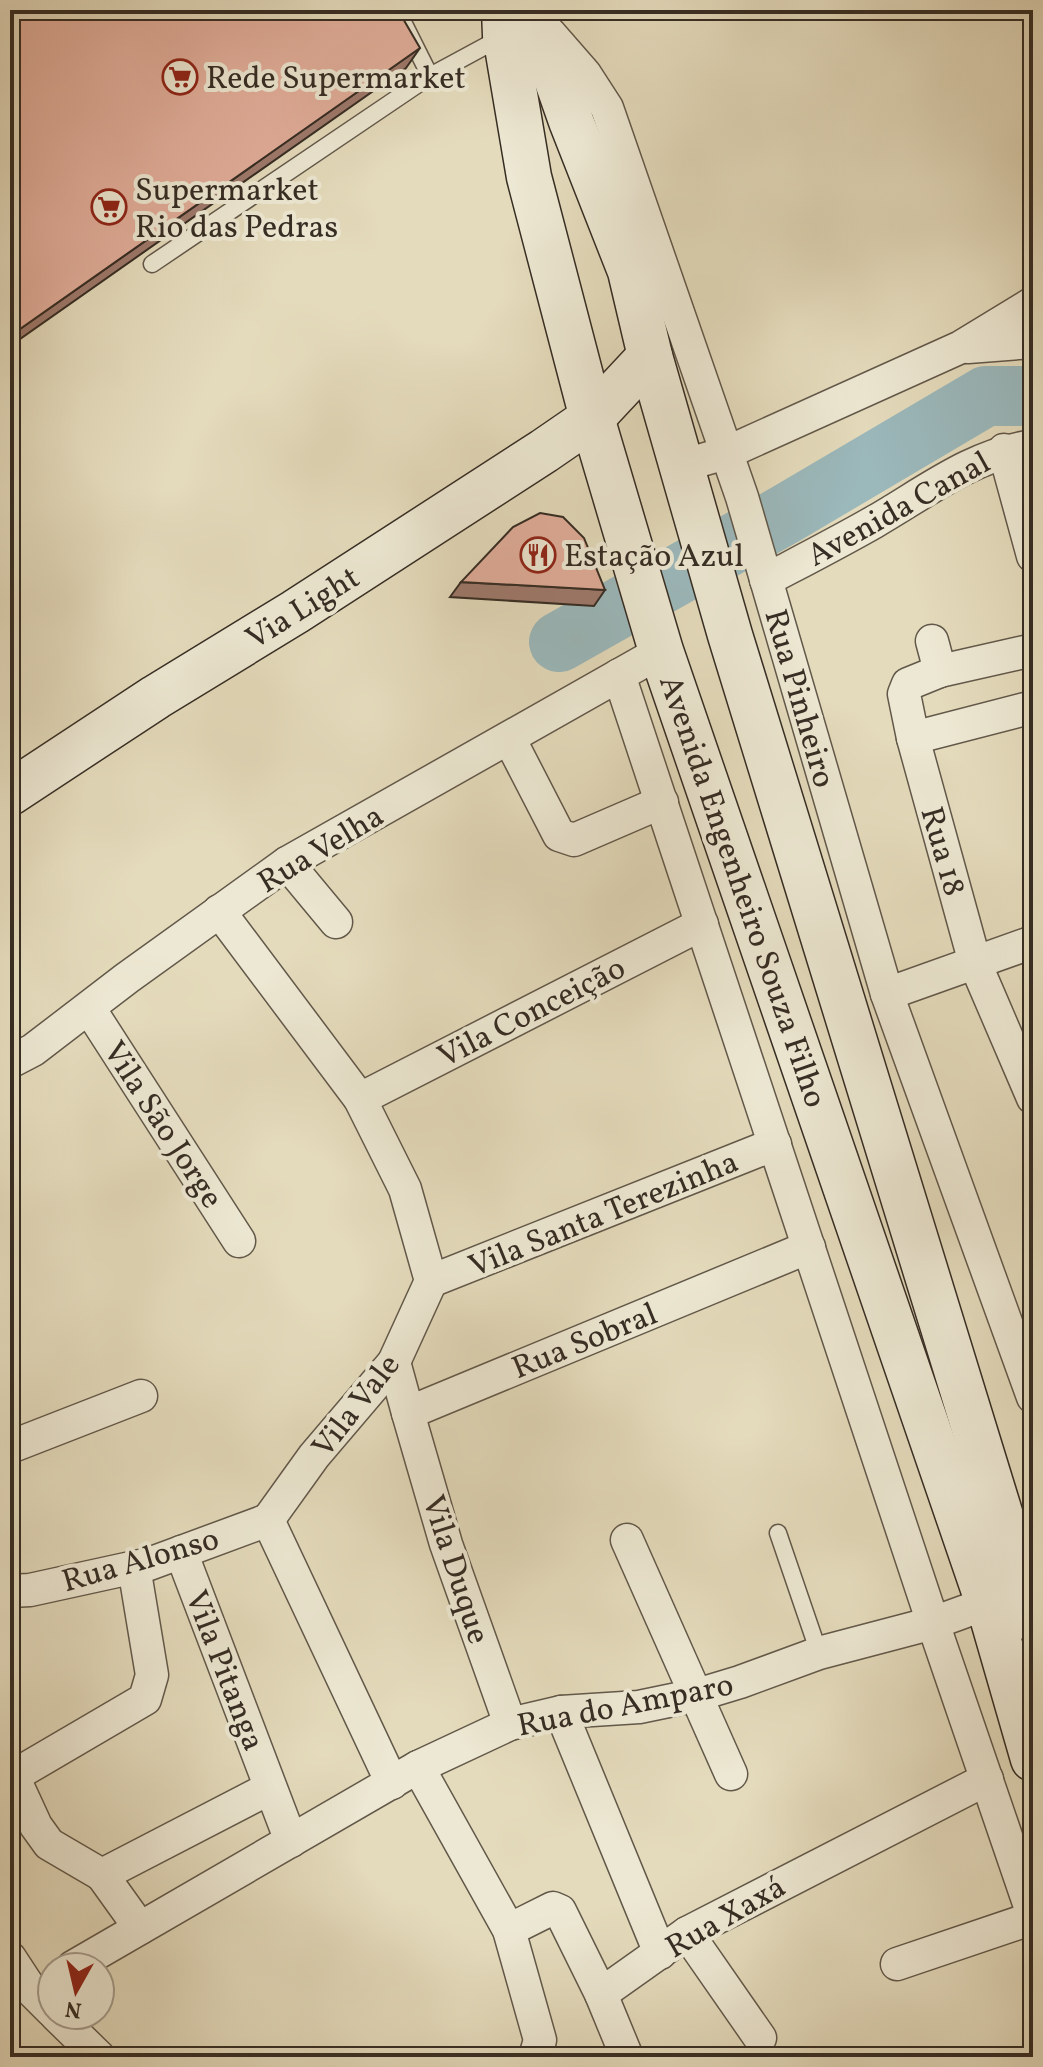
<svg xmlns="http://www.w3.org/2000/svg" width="1043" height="2067" font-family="Vollkorn,serif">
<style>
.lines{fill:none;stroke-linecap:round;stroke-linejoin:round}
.river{stroke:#9bb8bb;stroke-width:60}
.lane-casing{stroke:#62584a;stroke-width:19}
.street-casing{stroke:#62584a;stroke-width:35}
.secondary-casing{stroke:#362d24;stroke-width:47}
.lane{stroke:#ede8d3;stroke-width:16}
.street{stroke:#ede8d3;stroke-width:32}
.secondary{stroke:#ede8d3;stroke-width:44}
.shaded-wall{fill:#9e796c;stroke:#362d24;stroke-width:2}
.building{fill:#e1ad9a;stroke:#362d24;stroke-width:2}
.labels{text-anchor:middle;stroke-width:8;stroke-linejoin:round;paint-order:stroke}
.poi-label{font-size:32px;fill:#362d24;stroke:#ede8d3;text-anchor:start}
.street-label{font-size:32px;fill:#362d24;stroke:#ede8d3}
</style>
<rect width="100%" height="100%" fill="#e4dbbc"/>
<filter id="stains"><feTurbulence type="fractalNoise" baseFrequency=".0025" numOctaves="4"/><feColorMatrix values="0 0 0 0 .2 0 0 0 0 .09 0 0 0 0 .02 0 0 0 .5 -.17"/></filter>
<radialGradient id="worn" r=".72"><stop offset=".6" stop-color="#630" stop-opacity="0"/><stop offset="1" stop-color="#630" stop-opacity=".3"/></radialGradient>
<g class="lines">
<polyline class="river" points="559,642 786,514 986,396 1033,396"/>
<defs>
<g id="lane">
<polyline points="397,10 430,76 504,36"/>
<polyline points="152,264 430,76"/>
<polyline points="778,1533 819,1653"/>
</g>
<g id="street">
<polyline points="544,27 585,74 607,108 742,497 887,994 1033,1397"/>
<polyline points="968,347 1033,342"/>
<polyline points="1004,450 1033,556"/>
<polyline points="681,466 726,453 961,347 1033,303"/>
<path d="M766,580C802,561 839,542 874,522C926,492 972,455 1033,446"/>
<polyline points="932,641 940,671"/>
<polyline points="1033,650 940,671 908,684 904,694 913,738 975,963 1033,1098"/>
<polyline points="619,675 933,1623 1033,1915"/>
<polyline points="509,738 559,835 574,840 662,802"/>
<polyline points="913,738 1033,707"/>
<polyline points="287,863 336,922"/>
<polyline points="219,911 360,1099 405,1189 431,1281 394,1362 314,1456 268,1520"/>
<polyline points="887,994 1033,942"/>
<polyline points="89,1008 239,1241"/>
<polyline points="10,1062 33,1050 127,978 287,863 646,660"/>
<polyline points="360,1099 702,924"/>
<polyline points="431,1281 775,1144"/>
<polyline points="394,1362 408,1413 809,1247"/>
<polyline points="408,1413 446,1544 510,1724"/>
<polyline points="10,1447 141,1396"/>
<polyline points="268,1520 392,1783"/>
<polyline points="627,1540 731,1774"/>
<polyline points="181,1552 291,1841"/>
<polyline points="10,1591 30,1590 149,1564 268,1520"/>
<polyline points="561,1712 660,1953"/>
<polyline points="418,1767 509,1930 540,2040 535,2057"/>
<polyline points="13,1776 36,1826 49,1844 102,1875 270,1788"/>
<polyline points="10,1778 145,1699 152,1675 134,1567"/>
<polyline points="102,1875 140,1928"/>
<polyline points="509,1930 553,1908 560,1911 601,1994 687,1933 987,1779"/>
<polyline points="687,1933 760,2038"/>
<polyline points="10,1958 31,1990 52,2011"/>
<polyline points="897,1964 1033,1918"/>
<polyline points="73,1967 418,1767 510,1724 561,1712 639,1707 697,1695 740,1682 819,1653 933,1623 988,1603"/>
<polyline points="601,1994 627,2057"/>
<polyline points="56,2015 99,2057"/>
</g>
<g id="secondary">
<polyline points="504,10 505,35 529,177 592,418 661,651 988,1603 1033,1759"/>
<polyline points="532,10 571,121 630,271 650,356 730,635 1033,1620"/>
<polyline points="10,793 156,697 295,612 544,451 592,418 650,356"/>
</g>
</defs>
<use href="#lane" class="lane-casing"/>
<use href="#street" class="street-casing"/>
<use href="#secondary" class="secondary-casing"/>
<use href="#lane" class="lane"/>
<use href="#street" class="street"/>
<use href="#secondary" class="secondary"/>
</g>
<g class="shaded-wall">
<polygon points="420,48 406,68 10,346 10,336"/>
<polygon points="461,582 605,590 594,606 450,597"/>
</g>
<g class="building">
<polygon points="32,10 398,10 420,48 10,336 10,24"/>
<polygon points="540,513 563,517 584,538 605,590 461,582 513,527"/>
</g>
<defs>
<symbol id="supermarket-ring" viewBox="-11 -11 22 22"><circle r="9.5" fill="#ede8d3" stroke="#8f2418" stroke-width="1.5"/><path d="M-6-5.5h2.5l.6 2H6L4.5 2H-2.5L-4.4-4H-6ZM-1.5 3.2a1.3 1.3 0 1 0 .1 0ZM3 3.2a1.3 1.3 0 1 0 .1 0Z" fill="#8f2418"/></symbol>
<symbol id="restaurant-ring" viewBox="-11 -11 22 22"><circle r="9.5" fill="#ede8d3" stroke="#8f2418" stroke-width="1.5"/><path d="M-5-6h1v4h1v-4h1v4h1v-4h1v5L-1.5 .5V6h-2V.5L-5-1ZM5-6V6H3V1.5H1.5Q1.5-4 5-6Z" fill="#8f2418"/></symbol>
</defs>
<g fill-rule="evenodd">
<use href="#supermarket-ring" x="160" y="57" width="40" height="40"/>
<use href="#supermarket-ring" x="89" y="187" width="40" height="40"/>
<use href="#restaurant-ring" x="518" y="535" width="40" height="40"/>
</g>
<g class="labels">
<g class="poi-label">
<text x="206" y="88">Rede Supermarket</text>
<text x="135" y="200">Supermarket<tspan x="135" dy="37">Rio das Pedras</tspan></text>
<text x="564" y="566">Estação Azul</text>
</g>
<g class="street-label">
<text transform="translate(898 508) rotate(-29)" y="11">Avenida Canal</text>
<text transform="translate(302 607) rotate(-32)" y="11">Via Light</text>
<text transform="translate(801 698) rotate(74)" y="11">Rua Pinheiro</text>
<text transform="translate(320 848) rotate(-31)" y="11">Rua Velha</text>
<text transform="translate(944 851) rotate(74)" y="11">Rua 18</text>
<text transform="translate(744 891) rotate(71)" y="11">Avenida Engenheiro Souza Filho</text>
<text transform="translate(531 1011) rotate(-27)" y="11">Vila Conceição</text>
<text transform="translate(164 1124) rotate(57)" y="11">Vila São Jorge</text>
<text transform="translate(603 1213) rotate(-22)" y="11">Vila Santa Terezinha</text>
<text transform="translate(584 1340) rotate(-22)" y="11">Rua Sobral</text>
<text transform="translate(355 1405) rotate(-52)" y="11">Vila Vale</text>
<text transform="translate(140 1559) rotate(-16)" y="11">Rua Alonso</text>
<text transform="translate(457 1569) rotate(72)" y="11">Vila Duque</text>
<text transform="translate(226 1670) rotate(69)" y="11">Vila Pitanga</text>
<text transform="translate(625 1704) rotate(-11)" y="11">Rua do Amparo</text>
<text transform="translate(725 1916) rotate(-30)" y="11">Rua Xaxá</text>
</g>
</g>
<rect width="1043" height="2067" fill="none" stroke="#e4dbbc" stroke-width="40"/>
<rect x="12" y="12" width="1019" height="2043" fill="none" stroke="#362d24" stroke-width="4"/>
<rect x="20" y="20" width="1003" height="2027" fill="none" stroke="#362d24" stroke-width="2"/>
<g transform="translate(76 1991) rotate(188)"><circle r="38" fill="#ede8d3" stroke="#a49d8d" stroke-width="2"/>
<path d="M0-6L14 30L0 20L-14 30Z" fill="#8f2418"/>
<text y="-12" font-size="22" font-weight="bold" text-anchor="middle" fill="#362d24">N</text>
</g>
<rect width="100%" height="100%" filter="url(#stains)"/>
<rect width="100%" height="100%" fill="url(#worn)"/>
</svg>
